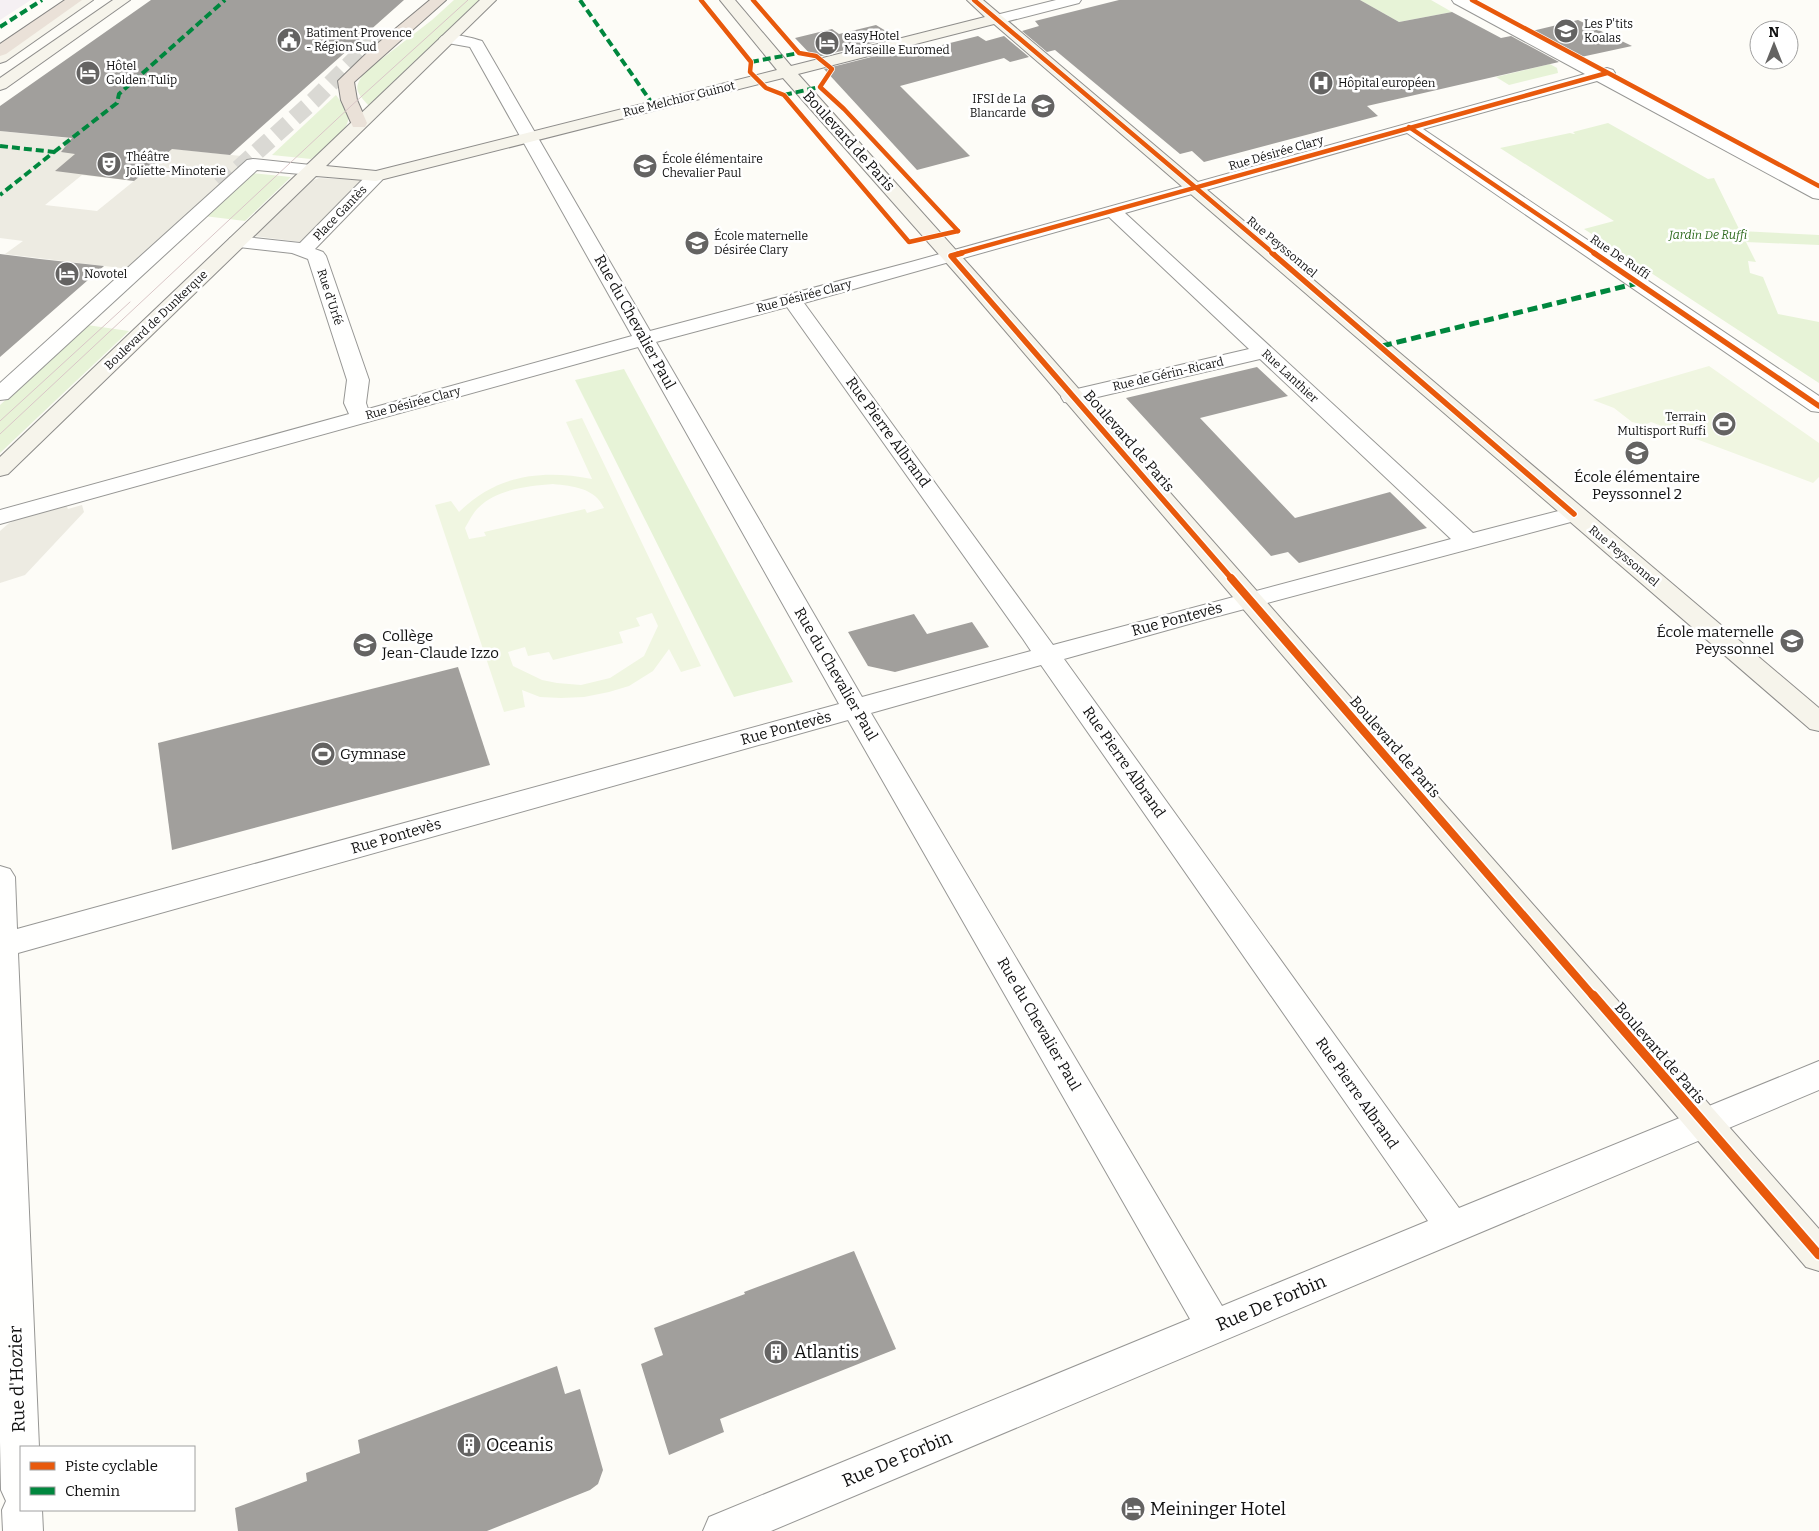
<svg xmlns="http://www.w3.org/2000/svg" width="1819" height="1531" font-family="Bitter,serif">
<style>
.industrial{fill:#f5f0f3}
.green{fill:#e7f3d7}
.pitch{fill:#f0f6e1;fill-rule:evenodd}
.plaza{fill:#edebe2;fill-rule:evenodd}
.building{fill:#a19f9c}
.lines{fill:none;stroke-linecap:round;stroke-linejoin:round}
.highway-tunnel{stroke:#dad9d4;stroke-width:17;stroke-dasharray:17 8;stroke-linecap:butt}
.street-casing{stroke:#979795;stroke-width:2}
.secondary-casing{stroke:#8e8d8b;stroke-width:2}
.highway-casing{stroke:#858482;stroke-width:2}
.street{fill:#fffffe;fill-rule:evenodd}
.secondary{fill:#f6f4eb;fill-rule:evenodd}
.highway{fill:#eae1d8;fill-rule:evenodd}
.tram{stroke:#d9c6c7;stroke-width:1}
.quiet-far1{stroke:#00873e;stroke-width:4;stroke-dasharray:8 4;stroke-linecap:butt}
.quiet{stroke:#00873e;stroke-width:5;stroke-dasharray:10 5;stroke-linecap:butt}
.cycleway-far3-casing{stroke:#fff;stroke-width:6}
.cycleway-far2-casing{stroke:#fff;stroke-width:8}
.cycleway-far1-casing{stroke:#fff;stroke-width:11}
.cycleway-casing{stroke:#fff;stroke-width:12}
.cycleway-far3{stroke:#e8590c;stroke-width:4.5}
.cycleway-far2{stroke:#e8590c;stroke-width:5.5}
.cycleway-far1{stroke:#e8590c;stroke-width:8}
.cycleway{stroke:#e8590c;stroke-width:9}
.labels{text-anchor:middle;stroke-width:5;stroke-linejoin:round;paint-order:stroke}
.far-poi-label{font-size:12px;fill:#111;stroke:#fff;text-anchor:start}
.far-street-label{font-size:12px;fill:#111;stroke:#fff}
.far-park-label{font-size:12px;font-style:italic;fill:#2f6b1f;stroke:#fff}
.street-label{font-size:15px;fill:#111;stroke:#fff}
.poi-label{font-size:15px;fill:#111;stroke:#fff;text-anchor:start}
.near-street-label{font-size:18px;fill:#111;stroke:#fff}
.near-poi-label{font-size:18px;fill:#111;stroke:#fff;text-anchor:start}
</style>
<rect width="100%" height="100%" fill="#fdfcf7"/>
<polygon class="industrial" points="0,0 31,0 0,20"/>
<g class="green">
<path d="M454,0H479L369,106C355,91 353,87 366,71L432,20Z"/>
<polygon points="1360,0 1431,0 1452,12 1399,22"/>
<polygon points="1550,64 1557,68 1558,73 1509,85 1496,77"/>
<path d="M336,95C340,101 347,108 348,116C352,129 321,151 311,159L272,155Z"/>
<polygon points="1608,123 1708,179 1714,178 1740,231 1819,235 1819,245 1746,242 1756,262 1748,261 1750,273 1763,277 1778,314 1819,322 1819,383 1584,229 1614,221 1500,148 1570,133 1574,134 1575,134 1573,132"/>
<polygon points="252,173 291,177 245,221 204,216"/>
<polygon points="87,325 129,331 0,453 0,405"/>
<polygon points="624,369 793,682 734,697 575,380"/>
</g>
<g class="pitch">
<polygon points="1709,366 1819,443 1819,477 1813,483 1651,422 1645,425 1632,422 1614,408 1593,400"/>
<path d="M582,418L701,666L681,672L669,649L653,671L629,686L609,692L584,697L561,698L540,697L522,690L525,707L504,712L435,505L451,501L459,512C496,475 542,469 592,479L566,422ZM553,484C573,486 595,488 604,508L587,513L585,509L484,532L486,536L469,539L465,528C469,521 473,513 478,508C497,489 528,486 553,484ZM652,613L658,626L644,656L610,678L581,685L557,683L542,680L513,666L508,652L525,647L528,656L549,652L553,660L623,643L619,632L640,626L636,618Z"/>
</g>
<g class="plaza">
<path d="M0,131L251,157L129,269L5,254L23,241L0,238ZM82,175L134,181L97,211L45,205Z"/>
<polygon points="319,178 361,180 300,242 254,236 254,235 306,183"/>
<polygon points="66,505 68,509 82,505 84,512 25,575 0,583 0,531 8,524 21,517"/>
</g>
<g class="building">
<polygon points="151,0 404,0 230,155 172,149 134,181 55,171 75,154 61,152 72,138 0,131 0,106"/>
<polygon points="1119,0 1360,0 1399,22 1452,12 1501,38 1511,36 1559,62 1367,106 1378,116 1204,162 1192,151 1180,154 1055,50 1047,52 1022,31 1039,26 1035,21"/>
<polygon points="1578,20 1632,46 1581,57 1532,31"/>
<polygon points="876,25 896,37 814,58 795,38 832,29 839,34"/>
<polygon points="978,36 986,41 1004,36 1029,57 1010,62 1004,58 900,86 970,156 917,170 824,69 911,47 918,51"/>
<polygon points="0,254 40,259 104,266 0,357"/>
<polygon points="1257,367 1288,396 1200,418 1295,518 1390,492 1427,528 1299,563 1288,552 1271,556 1126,398"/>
<polygon points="914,614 927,634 972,622 989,647 895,672 868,666 848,632"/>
<polygon points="458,667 490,765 172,850 158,743"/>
<polygon points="854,1251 896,1349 720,1419 724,1432 669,1455 641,1364 663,1355 654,1328 745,1294 744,1292"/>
<polygon points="557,1366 565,1394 580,1389 603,1470 598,1484 590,1490 487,1531 238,1531 235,1508 307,1481 306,1473 360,1453 358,1440"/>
</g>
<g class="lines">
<polyline class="highway-tunnel" points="220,185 313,101 378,36"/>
<defs>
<g id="street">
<polygon points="1056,0 1081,0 1079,3 997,24 992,22 989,19 992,16"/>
<path d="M1452,0H1470L1601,70L1607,68L1613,70L1615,73L1613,76L1819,187V199L1813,198L1597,81L1423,129L1819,396V412L1811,411L1407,133L1125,213L1473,533L1574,507L1582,509L1586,514L1582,519L1207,619L1064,659L1459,1208L1819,1061V1090L771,1531H703L709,1517L1190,1319L848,720L18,953L39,1447H21V1510H42L43,1531H3L2,1510L6,1501L1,1490L0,1442V866L10,869L15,877L17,929L839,704L638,347L0,524V510L349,414L344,403L347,380L308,259L292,253L230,246L228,242L230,238L237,236L300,243L370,172L376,171L382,172L385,176L382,180L315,249L323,252L326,256L369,380L366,403L368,409L632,336L470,47L442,42L439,39L442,36C454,33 469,37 482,41L650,331L911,262L1585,74L1454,3ZM1109,217L1249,349L1064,392L1061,397L1064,402L1072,403L1260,359L1451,539L1053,645L804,303ZM787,307L1023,639L1031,651L862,697L656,342ZM1041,665L1428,1221L1222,1306L871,713Z"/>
<polygon points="253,159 311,165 317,166 320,170 317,174 311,175 257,170 8,399 0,400 0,383 247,160"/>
</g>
<g id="secondary">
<polygon points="76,0 93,0 6,61 0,63 0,51"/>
<polygon points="113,0 130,0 6,88 0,90 0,78"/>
<polygon points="480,0 496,0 326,166 376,171 777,70 720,0 735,0 791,66 985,17 967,0 983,0 1819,708 1819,731 1810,729 994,24 798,74 980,277 1819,1229 1819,1271 1806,1267 966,285 783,78 376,181 316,176 8,474 0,476 0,457"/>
</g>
<g id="highway">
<polygon points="65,0 82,0 6,54 0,56 0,44"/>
<polygon points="430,0 446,0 354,82 357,100 367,123 365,127 353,127 341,100 338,81 371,49"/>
</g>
</defs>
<use href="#street" class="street-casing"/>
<use href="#secondary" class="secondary-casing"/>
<use href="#highway" class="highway-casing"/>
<use href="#street" class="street"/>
<use href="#secondary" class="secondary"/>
<use href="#highway" class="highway"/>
<g class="tram">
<polyline points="0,421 130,302"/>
<polyline points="0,434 351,106 468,0"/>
</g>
<g class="quiet-far1">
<polyline points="580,0 654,106"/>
<polyline points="0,27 42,0"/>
<polyline points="751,62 799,53"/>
<polyline points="784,95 820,87"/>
<polyline points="0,146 54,152 0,195"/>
<polyline points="54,152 117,103 119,94 225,0"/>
</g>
<polyline class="quiet" points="1382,346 1638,283"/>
<defs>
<g id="cycleway-far3">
<polyline points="701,0 751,62 750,72 766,88 784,95 909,242 958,231"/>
<polyline points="753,0 799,53 816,56 832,69 820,87 844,109 958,231"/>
<polyline points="974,0 1274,254"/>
<polyline points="1472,0 1819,186"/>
<polyline points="1409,127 1596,254"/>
<polyline points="957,254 1607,73"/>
</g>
<g id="cycleway-far2">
<polyline points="962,253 951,256 1232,579"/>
<polyline points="1272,253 1574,514"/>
<polyline points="1594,253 1819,406"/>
</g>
<polyline id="cycleway-far1" points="1231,578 1594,997"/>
<polyline id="cycleway" points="1593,995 1819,1255"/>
</defs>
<use href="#cycleway-far3" class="cycleway-far3-casing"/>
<use href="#cycleway-far2" class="cycleway-far2-casing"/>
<use href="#cycleway-far1" class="cycleway-far1-casing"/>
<use href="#cycleway" class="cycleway-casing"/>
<use href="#cycleway-far3" class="cycleway-far3"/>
<use href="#cycleway-far2" class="cycleway-far2"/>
<use href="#cycleway-far1" class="cycleway-far1"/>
<use href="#cycleway" class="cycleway"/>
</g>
<defs>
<symbol id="school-disc" viewBox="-11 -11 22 22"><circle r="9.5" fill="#646362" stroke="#fff"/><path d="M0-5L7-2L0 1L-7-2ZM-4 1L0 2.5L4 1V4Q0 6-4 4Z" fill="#fff"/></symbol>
<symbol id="civic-disc" viewBox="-11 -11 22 22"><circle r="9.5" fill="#646362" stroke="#fff"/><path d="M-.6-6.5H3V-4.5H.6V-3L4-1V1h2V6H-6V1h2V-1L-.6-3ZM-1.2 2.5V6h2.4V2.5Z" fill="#fff"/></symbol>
<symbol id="hotel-disc" viewBox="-11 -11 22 22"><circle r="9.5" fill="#646362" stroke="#fff"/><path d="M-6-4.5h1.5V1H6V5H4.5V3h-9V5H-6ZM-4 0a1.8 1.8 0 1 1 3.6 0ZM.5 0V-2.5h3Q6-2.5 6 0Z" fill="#fff"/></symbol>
<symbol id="hospital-disc" viewBox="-11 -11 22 22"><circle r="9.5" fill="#646362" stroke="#fff"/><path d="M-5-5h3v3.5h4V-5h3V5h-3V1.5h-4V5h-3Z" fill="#fff"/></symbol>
<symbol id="university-disc" viewBox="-11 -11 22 22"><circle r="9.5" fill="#646362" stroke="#fff"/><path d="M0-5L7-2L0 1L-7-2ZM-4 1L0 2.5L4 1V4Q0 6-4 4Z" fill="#fff"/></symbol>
<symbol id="theatre-disc" viewBox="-11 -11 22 22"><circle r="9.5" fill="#646362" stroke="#fff"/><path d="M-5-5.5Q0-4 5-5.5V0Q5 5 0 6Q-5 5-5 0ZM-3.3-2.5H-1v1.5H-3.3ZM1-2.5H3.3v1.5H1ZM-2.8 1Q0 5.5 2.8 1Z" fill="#fff"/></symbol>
<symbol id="stadium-disc" viewBox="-11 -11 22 22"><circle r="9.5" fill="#646362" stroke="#fff"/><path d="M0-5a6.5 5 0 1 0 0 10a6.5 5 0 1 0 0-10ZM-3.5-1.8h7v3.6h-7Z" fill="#fff"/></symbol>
<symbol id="building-disc" viewBox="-11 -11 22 22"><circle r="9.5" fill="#646362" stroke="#fff"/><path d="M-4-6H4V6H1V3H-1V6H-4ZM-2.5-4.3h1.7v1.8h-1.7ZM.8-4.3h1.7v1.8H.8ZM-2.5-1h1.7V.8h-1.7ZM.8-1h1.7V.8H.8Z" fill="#fff"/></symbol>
</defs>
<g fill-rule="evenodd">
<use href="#school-disc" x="1552" y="17" width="28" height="28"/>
<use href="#civic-disc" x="275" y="26" width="28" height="28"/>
<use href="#hotel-disc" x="813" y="29" width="28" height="28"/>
<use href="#hotel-disc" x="74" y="59" width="28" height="28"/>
<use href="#hospital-disc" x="1307" y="69" width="28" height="28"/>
<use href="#university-disc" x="1029" y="92" width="28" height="28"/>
<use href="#theatre-disc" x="95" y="150" width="28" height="28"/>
<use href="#school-disc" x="631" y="152" width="28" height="28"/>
<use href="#school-disc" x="683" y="229" width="28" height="28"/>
<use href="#hotel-disc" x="53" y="260" width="28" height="28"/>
<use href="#stadium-disc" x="1710" y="410" width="28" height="28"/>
<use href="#school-disc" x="1623" y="439" width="28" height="28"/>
<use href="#school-disc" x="1778" y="627" width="28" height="28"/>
<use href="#school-disc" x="351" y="631" width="28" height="28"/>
<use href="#stadium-disc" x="309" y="740" width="28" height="28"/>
<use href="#building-disc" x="762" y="1338" width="28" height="28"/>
<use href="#building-disc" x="455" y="1431" width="28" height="28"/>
<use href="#hotel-disc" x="1119" y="1495" width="28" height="28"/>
</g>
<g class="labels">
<g class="far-poi-label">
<text x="1584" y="28">Les P'tits<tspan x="1584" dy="14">Koalas</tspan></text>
<text x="306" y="37">Batiment Provence<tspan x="306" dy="14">- Région Sud</tspan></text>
<text x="844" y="40">easyHotel<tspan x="844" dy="14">Marseille Euromed</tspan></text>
<text x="106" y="70">Hôtel<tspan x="106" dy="14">Golden Tulip</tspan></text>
<text x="1338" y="87">Hôpital européen</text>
<text x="1026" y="103" text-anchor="end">IFSI de La<tspan x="1026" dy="14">Blancarde</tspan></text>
<text x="126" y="161">Théâtre<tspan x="126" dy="14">Joliette-Minoterie</tspan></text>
<text x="662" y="163">École élémentaire<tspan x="662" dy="14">Chevalier Paul</tspan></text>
<text x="714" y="240">École maternelle<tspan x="714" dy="14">Désirée Clary</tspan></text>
<text x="84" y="278">Novotel</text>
<text x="1706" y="421" text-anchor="end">Terrain<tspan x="1706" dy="14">Multisport Ruffi</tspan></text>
</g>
<g class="far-street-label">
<text transform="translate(679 99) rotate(-14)" y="4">Rue Melchior Guinot</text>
<text transform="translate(1276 153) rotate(-16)" y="4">Rue Désirée Clary</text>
<text transform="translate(340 213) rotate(-46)" y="4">Place Gantès</text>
<text transform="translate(1282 247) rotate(40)" y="4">Rue Peyssonnel</text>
<text transform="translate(1620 257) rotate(34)" y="4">Rue De Ruffi</text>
<text transform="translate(804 296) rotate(-15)" y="4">Rue Désirée Clary</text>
<text transform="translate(330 297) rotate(72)" y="4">Rue d'Urfé</text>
<text transform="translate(156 320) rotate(-44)" y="4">Boulevard de Dunkerque</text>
<text transform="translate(1168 374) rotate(-13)" y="4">Rue de Gérin-Ricard</text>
<text transform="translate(1290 376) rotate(43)" y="4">Rue Lanthier</text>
<text transform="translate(413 403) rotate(-15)" y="4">Rue Désirée Clary</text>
<text transform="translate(1624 556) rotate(40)" y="4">Rue Peyssonnel</text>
</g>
<g class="far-park-label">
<text x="1708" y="239">Jardin De Ruffi</text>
</g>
<g class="street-label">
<text transform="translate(849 141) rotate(48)" y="5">Boulevard de Paris</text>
<text transform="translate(635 322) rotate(61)" y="5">Rue du Chevalier Paul</text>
<text transform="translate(888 432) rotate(54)" y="5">Rue Pierre Albrand</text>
<text transform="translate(1129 441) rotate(49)" y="5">Boulevard de Paris</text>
<text transform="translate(1177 619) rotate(-15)" y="5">Rue Pontevès</text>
<text transform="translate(836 674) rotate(60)" y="5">Rue du Chevalier Paul</text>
<text transform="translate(786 728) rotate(-15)" y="5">Rue Pontevès</text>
<text transform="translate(1395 747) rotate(49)" y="5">Boulevard de Paris</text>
<text transform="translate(1124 762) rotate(55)" y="5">Rue Pierre Albrand</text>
<text transform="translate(396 836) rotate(-16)" y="5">Rue Pontevès</text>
<text transform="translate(1039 1024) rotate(60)" y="5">Rue du Chevalier Paul</text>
<text transform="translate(1660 1053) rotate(49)" y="5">Boulevard de Paris</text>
<text transform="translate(1357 1093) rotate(55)" y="5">Rue Pierre Albrand</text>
</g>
<g class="poi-label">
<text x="1637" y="482" text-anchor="middle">École élémentaire<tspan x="1637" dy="17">Peyssonnel 2</tspan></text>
<text x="1774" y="637" text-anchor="end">École maternelle<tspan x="1774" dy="17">Peyssonnel</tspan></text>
<text x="382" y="641">Collège<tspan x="382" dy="17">Jean-Claude Izzo</tspan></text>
<text x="340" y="759">Gymnase</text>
</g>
<g class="near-street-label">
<text transform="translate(1271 1303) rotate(-23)" y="6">Rue De Forbin</text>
<text transform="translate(17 1379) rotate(-92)" y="6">Rue d'Hozier</text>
<text transform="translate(897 1459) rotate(-23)" y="6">Rue De Forbin</text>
</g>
<g class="near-poi-label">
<text x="794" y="1358">Atlantis</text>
<text x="486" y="1451">Oceanis</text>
<text x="1150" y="1515">Meininger Hotel</text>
</g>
</g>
<rect x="20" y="1446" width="175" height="65" fill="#ffffff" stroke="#a0a0a0"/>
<rect x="30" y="1462" width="25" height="8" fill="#e8590c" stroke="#a0a0a0"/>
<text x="65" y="1471" font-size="15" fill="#111111">Piste cyclable</text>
<rect x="30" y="1487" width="25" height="8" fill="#00873e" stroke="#a0a0a0"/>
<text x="65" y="1496" font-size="15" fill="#111111">Chemin</text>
<g transform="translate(1774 45)"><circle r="24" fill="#ffffff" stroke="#a0a0a0"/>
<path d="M0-4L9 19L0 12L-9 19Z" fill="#646362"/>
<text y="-8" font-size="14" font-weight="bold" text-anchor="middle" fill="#111111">N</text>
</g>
</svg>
